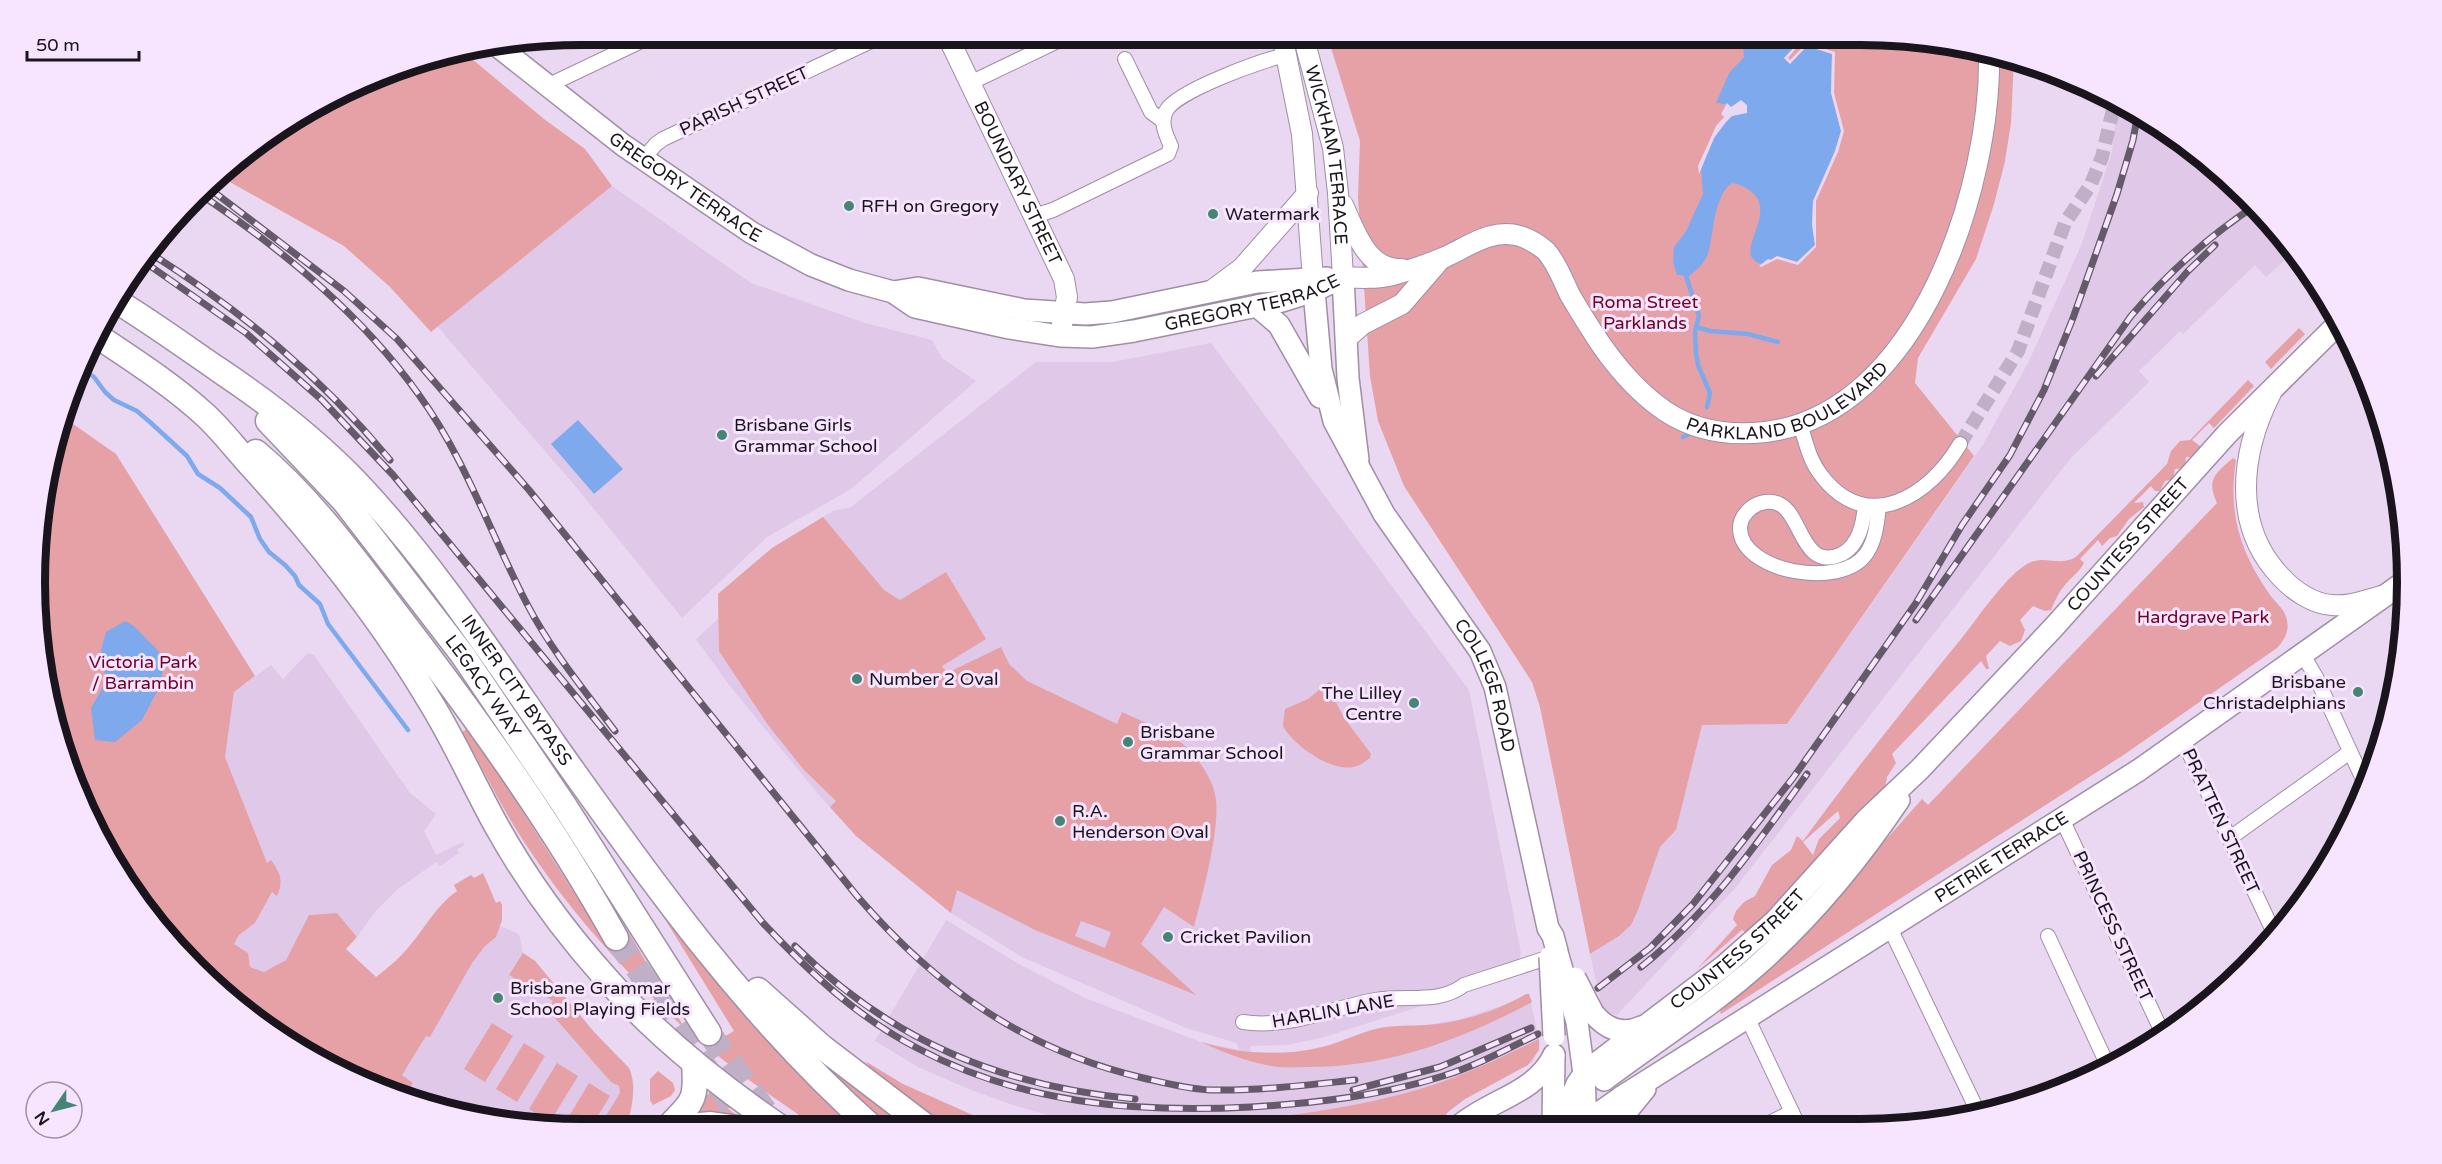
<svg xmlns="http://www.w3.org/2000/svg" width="2442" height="1164" font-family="'Varela Round',sans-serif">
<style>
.built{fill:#dfc8e8}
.green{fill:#e6a1a7;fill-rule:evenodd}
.water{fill:#7fa9ed}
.pier{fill:#ead7f1}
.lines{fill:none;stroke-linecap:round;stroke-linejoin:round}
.stream{stroke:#7fa9ed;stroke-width:4.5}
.street-tunnel{stroke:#c0b0c7;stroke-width:14;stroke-dasharray:14 7;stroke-linecap:butt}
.highway-tunnel{stroke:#c0b0c7;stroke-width:24;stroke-dasharray:24 12;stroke-linecap:butt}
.street-casing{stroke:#9f8ea6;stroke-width:16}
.secondary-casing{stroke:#9f8ea6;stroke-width:22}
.primary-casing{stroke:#9f8ea6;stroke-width:24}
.highway-casing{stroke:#9f8ea6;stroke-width:27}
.street{stroke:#fff;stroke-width:14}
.secondary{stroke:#fff;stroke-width:20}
.primary{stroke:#fff;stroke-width:21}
.highway{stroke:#fff;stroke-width:24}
.rail-casing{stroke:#645a69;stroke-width:7}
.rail{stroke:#f7e4ff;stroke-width:4.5;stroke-dasharray:14;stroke-linecap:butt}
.primary-bridge-casing{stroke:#9f8ea6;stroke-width:24;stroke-linecap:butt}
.primary-bridge{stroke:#fff;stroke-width:21}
.poi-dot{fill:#448575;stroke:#f7e4ff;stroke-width:2}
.labels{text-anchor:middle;stroke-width:6;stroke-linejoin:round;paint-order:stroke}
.street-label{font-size:18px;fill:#1a141d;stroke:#f7e4ff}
.poi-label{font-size:18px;fill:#1a141d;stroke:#f7e4ff;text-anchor:start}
.park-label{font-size:18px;fill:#700024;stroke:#f7e4ff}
.rim{fill:none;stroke:#1a141d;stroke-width:8}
</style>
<rect width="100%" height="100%" fill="#ead7f1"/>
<g class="built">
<polygon points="2118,102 2164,127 2247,195 2294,252 2266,277 2255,265 2183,334 2180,331 2139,371 2149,382 2070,459 1736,887 1617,1015 1612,1014 1602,1007 1590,954 1619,936 1638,910 1660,847 1676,830 1702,724 1787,724 1984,443 2029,361 2081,246 2112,152"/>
<polygon points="612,186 751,283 865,323 932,340 942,358 976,381 851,489 767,537 682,618 577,488 437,326"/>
<polygon points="1211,343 1469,690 1521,953 1513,977 1321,1038 1287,1045 1250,1046 1251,1052 1297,1052 1325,1046 1381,1028 1427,1025 1461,1019 1501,1006 1529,994 1540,1045 1533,1062 1465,1099 1448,1112 1436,1127 1419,1122 1418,1116 1394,1115 1393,1127 1326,1127 1273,1123 1273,1127 1262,1127 1260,1122 1222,1120 1196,1121 1165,1127 1128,1128 1093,1124 1059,1118 1016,1106 971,1090 918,1067 875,1041 946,920 1019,964 1085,998 1201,1042 1239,1050 1237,1043 1186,1028 1022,957 951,913 856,836 818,794 730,686 696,639 718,619 718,594 772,548 833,511 851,507 1036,362 1113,362"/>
<polygon points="308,653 314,655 410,793 436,814 424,831 436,855 463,842 465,845 457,849 459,853 440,866 436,862 398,889 375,912 357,937 337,913 309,915 286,960 264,972 250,967 248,953 233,945 239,935 255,923 272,892 277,895 271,861 267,863 256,840 225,757 234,692 271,665 283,679"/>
<polygon points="483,919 519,934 523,953 535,961 594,1032 629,1068 632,1076 634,1088 625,1129 582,1129 475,1119 379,1090"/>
</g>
<g class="green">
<polygon points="1327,35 1860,35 1967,45 2014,59 2011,123 2005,161 1994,204 1976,259 1918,358 1915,383 1974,456 1787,724 1702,725 1676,830 1660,847 1638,910 1631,925 1619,936 1590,954 1540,707 1532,682 1404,486 1378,421 1370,376 1358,197 1360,141"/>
<polygon points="466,54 544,119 585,149 612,186 431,332 390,287 344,246 221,177 248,148 406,64"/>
<polygon points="2299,328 2305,334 2271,369 2265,362"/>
<path d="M2248,380L2254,386L2214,428L2209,423L2192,440L2200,446L2202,451L2197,457H2186L2185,468L2175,469L2173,479L2165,481L2160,491H2155L2151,486L2134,503L2143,502L2144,507L2129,519L2117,536L2110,538L2102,546L2098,540L2080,559L2084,563C2079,573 2071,577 2065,585C2058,593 2055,601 2051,610L2045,611L2033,606L2020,620L2025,630L2021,641L2010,646L2000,641L1986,656L1989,669H1986L1981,661L1892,754L1896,763L1887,777L1885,789L1751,936L1742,930L1697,969L1737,925L1733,919L1736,911L1744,902L1755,896L1772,865L1791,850L1797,836L1803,841C1853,772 1907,705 1961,639C1978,618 2003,580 2024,566C2043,552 2058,568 2076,557L2167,464L2171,451L2180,441L2190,440ZM1838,811L1840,818L1819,839L1813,855L1803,842Z"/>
<path d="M63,417L116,454L255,676L234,692L225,757L267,863L271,860C280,873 284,880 277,896L272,892L255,923L239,935L234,944L248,953L250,967L264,972L286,960L309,915L337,913L357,937L346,949L376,977C389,967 401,957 411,944C427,925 436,906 457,891L454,885L471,875L474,878L483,873L496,903L500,901L502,905V920L496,937L485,946L472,963L430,1037L426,1036L402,1075L413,1083L404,1097L372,1088L278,1037L195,969L91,824L39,653L45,475Z"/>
<path d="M2233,458L2236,460C2228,511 2239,550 2268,592C2273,600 2281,606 2285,614C2291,628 2286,638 2277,648L2125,754L1721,1014L1720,1011L1784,956L1837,900L1859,870L1922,799L1928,805L2217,503C2206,479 2215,474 2233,458Z"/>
<path d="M823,517L884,590L900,600L946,572L986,639L942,666L947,673L1001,647L1009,664L1027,681L1117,724L1122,712C1141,721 1166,730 1183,744C1197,757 1211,776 1215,794C1222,824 1202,896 1194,927L1164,907L1141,944L1196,995L1035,930L957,890L951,913L856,836L830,807L836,801L804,770L768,725L719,651L718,594L772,548ZM1081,921L1111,932L1105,948L1075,936Z"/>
<path d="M1329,682H1331C1335,713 1354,729 1371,754L1370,758C1364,762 1360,766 1353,767C1331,772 1293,745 1283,726L1285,709L1308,699Z"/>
<path d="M467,729L506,785L606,943L628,931L685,1029C619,966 558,899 511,821C494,792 479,762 462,732Z"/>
<polygon points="666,914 858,1129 819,1129 746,1078 707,1047 734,1031 663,916"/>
<path d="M523,953L535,961L594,1032L629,1068C637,1086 632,1112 625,1129H604V1119L620,1093L619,1086L611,1082L548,1010L553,1001L509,975Z"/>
<path d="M1526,994H1529L1532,1002C1463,1039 1389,1067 1310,1067C1300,1067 1289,1068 1278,1067C1251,1063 1226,1054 1201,1042C1241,1054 1281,1057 1323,1047C1342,1042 1360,1032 1380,1028C1395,1025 1411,1026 1426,1025C1459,1023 1498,1011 1526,994Z"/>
<polygon points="492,1023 513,1036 485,1082 464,1069"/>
<path d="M1539,1039V1050L1528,1065L1465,1099L1448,1112L1436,1127L1419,1122L1418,1116L1394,1115L1393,1127H1326L1247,1120C1305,1114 1363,1106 1420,1089C1461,1077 1500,1058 1539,1039Z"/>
<polygon points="524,1043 545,1056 517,1102 496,1089"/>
<polygon points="865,1061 903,1084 1002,1128 949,1128 873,1071"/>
<polygon points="557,1063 578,1076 550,1122 529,1109"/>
<polygon points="658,1071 673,1083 675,1090 671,1096 653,1105 650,1100 650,1079"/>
<polygon points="840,1074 910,1128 888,1128 835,1079"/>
<polygon points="589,1083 610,1096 590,1129 562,1128"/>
<polygon points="709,1093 736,1115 735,1118 687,1121"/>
</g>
<g class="water">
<path d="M1739,35H1789L1799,42L1784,58L1790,64L1807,46L1832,54L1831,93L1841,131L1835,151L1813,201L1812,225L1815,245L1797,262L1777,256L1761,264C1729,254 1782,212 1749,190C1743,186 1739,184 1732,183C1713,196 1714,235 1708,254C1704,264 1697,270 1689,276L1677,275L1673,262L1674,247L1686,231L1703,194L1701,167L1724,117L1721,114L1727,104L1716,103L1729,73L1744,57L1743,45Z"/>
<polygon points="578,420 623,469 594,494 551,444"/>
<polygon points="125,621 134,626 165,658 160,686 142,720 115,742 95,740 91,708 106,681 101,650 106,632"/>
</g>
<g class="pier">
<polygon points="1789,35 1794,35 1802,41 1788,58 1790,60 1807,43 1835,52 1834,93 1844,131 1838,152 1816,201 1816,247 1798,265 1777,259 1761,267 1759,266 1768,259 1771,260 1777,256 1797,262 1815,245 1812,225 1813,201 1835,151 1841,131 1831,93 1832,54 1807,46 1790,64 1784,58 1799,42"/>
<polygon points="1741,100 1747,105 1747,113 1732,116 1726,122 1714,138 1699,174 1698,166 1716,126 1724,117 1721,114 1727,103 1731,107"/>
</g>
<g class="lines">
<g class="stream">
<polyline points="1686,276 1699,316 1695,332 1696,353 1698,365 1710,393 1707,407"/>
<polyline points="1696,327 1710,331 1748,334 1778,342"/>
<polyline points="79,367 94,377 105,392 114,400 137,411 151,423 187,456 198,474 220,488 251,517 260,539 269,552 285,565 295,576 299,585 320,604 328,624 408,730"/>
<polyline points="1683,437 1692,433"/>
</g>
<polyline class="street-tunnel" points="1960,444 2018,351 2065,223 2091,184 2102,157 2115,101"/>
<g class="highway-tunnel">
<polyline points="616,938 748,1129"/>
<polyline points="709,1033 771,1119"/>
</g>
<defs>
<g id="street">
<polyline points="1125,59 1151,112 1163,121"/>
<polyline points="970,83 1070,35"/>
<polyline points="547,86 654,35"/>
<polyline points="643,159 656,144 663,139 884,35"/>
<path d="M1034,216L1053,210L1168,154L1171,146C1166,135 1160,123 1166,111C1176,91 1263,60 1286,55"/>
<path d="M1800,424C1806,442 1809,460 1821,475C1867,536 1930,496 1960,444"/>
<path d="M1865,506C1863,524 1859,545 1842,554C1803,572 1802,517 1781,505C1771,499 1759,502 1751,508C1745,513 1740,520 1740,528C1740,572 1841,590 1866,554C1876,540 1877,522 1879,506"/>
<polyline points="2303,655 2316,677 2367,788"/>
<polyline points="2183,740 2275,935"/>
<polyline points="2062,819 2163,1034"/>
<polyline points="2230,838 2350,752"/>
<polyline points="1890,928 1978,1112"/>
<polyline points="2048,936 2108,1066"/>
<polyline points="1747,1017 1798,1125"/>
<path d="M1243,1022C1288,1029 1332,1008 1375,1000C1406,994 1438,1005 1464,985L1550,957"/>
<polyline points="1765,1125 1792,1112"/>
</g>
<g id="secondary">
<path id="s1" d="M947,35L1064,279L1067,297L1060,336"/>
<polyline points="1282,35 1302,134 1313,279"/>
<path id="s2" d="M1303,35L1333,148L1338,193L1343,277C1359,278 1377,279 1393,275C1410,270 1429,264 1445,257C1469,246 1492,228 1520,236C1529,239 1539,245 1546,251C1557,263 1563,281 1570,295C1580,312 1591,330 1602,346C1619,370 1640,394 1665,411C1695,431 1730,436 1765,432C1920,414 1992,184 1989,52"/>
<path d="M1343,205C1355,231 1367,271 1402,269"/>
<polyline points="1211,291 1242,268 1308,193"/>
<polyline points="1346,339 1363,324 1402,304 1441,259"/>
<path d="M2271,393C2241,452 2231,525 2281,577C2294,591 2313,604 2332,605C2349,607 2366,600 2382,596"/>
</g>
<g id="primary">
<path id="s3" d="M500,48L623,145L752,233L811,265L849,280L893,292L915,307L1009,328L1060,336L1092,337L1134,331L1282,301L1314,291L1343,277"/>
<polyline points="1343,277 1348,378 1358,460"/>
<path id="s4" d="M1313,280L1321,369L1334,421L1384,514L1480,651L1495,687L1548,928L1553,936L1557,951"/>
<polyline points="893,292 918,288 1024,310 1085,314 1112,312 1257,282 1327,278"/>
<polyline points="1257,306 1279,325 1320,397"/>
<path d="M1593,1013C1606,1029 1622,1036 1641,1027"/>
<polyline points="1577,1022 1584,1074 1586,1126"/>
<path d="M1604,1080C1656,1041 1712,1006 1761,962C1813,915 1860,858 1899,800"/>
<path d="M1459,1126C1491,1099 1535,1094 1554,1055"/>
<polyline points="1553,1126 1554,1055"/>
<path id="s5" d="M1559,1126L1577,1084L1586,1071L1724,966L1775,921L1866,820L1920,769L2054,627L2227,434L2339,323"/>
<path id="s6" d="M1580,1126L1620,1098L2139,770L2407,580"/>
<polyline points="1615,1126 1645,1089"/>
</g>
<g id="highway">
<path id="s7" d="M115,300C151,322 184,346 219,370C270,404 317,441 359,485C433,564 492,655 554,744C650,880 748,1017 873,1128"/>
<path d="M96,335C133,360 171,384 204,414C222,430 237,451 254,469C320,542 381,618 431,703C455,742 474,785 496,825C526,879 564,931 605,977C657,1036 718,1085 783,1129"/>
<path id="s8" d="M268,421L344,501L462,654L564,805L709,1033"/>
<path d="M256,452C312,499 355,559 399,617C478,720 553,825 616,938"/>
<polyline points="758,990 822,1047 928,1128"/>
<polyline points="667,1128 711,1124 745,1129"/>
<path d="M667,1128C693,1102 697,1101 694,1063"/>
</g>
</defs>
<use href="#street" class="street-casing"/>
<use href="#secondary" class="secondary-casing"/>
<use href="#primary" class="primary-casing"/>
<use href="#highway" class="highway-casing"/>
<use href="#street" class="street"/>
<use href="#secondary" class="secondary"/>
<use href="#primary" class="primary"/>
<use href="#highway" class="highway"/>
<defs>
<g id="rail">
<path d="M210,189L344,291L397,339L529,490L857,896C936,987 1024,1050 1143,1078C1165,1083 1188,1089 1210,1090C1259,1091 1307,1085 1355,1080"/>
<path d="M203,196C284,251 362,315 419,395C465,458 491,535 527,604C551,650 584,690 615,731"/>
<path d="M150,253C243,312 319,375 390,460"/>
<path d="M143,261L246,333L322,400L393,475L763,923C809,972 857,1017 917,1048C1022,1104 1135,1113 1251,1107C1317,1103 1380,1096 1443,1076C1476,1066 1507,1049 1538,1034"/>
<polyline points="2096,376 2188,271 2215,245"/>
<path d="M1916,620L2131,316C2167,274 2209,236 2256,205"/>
<path d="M795,946C892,1041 1000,1086 1135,1099"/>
<path d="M1641,967C1709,913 1757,844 1807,774"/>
<polyline points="1598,988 1650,948 1693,904 1793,778 1916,603 1962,525 2010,455 2044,390 2073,318 2117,194 2133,140 2138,113"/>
<polyline points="1353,1090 1440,1067 1531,1028"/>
</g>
</defs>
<use href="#rail" class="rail-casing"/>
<use href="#rail" class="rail"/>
<defs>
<g id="primary-bridge">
<polyline points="1557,952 1577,1022"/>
<polyline points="1550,957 1554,1036"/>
<polyline points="1575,978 1593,1013"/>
</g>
</defs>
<use href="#primary-bridge" class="primary-bridge-casing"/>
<use href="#primary-bridge" class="primary-bridge"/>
</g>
<g class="poi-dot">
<circle cx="849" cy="206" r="6"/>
<circle cx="1213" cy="214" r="6"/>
<circle cx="722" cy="435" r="6"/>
<circle cx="857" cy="679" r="6"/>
<circle cx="2358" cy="692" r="6"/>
<circle cx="1414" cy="703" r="6"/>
<circle cx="1128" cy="742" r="6"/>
<circle cx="1060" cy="821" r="6"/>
<circle cx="1168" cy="937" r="6"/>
<circle cx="498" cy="998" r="6"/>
</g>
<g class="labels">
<g class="street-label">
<text transform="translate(744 101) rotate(-25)" y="6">PARISH STREET</text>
<text dy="6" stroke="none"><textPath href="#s2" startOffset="123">WICKHAM TERRACE</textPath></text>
<text dy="6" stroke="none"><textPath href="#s1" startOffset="164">BOUNDARY STREET</textPath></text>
<text dy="6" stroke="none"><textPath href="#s3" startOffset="232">GREGORY TERRACE</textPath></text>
<text dy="6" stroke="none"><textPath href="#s3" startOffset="837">GREGORY TERRACE</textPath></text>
<text dy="6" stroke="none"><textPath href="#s2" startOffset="798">PARKLAND BOULEVARD</textPath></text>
<text dy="6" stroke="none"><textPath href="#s5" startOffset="819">COUNTESS STREET</textPath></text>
<text dy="6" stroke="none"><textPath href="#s8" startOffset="342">LEGACY WAY</textPath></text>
<text dy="6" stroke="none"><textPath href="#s4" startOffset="450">COLLEGE ROAD</textPath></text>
<text dy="6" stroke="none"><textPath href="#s7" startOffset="566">INNER CITY BYPASS</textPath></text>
<text transform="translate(2221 821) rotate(65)" y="6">PRATTEN STREET</text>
<text dy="6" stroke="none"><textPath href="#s6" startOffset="500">PETRIE TERRACE</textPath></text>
<text transform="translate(2113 926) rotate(65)" y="6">PRINCESS STREET</text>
<text dy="6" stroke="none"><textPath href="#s5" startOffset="256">COUNTESS STREET</textPath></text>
<text transform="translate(1333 1011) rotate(-10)" y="6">HARLIN LANE</text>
</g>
<g class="poi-label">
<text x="861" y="212">RFH on Gregory</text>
<text x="1225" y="220">Watermark</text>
<text x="734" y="431">Brisbane Girls<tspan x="734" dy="21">Grammar School</tspan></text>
<text x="869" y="685">Number 2 Oval</text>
<text x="2346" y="688" text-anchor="end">Brisbane<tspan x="2346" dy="21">Christadelphians</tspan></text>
<text x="1402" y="699" text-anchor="end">The Lilley<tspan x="1402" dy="21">Centre</tspan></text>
<text x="1140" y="738">Brisbane<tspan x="1140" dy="21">Grammar School</tspan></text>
<text x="1072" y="817">R.A.<tspan x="1072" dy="21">Henderson Oval</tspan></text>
<text x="1180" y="943">Cricket Pavilion</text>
<text x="510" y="994">Brisbane Grammar<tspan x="510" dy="21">School Playing Fields</tspan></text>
</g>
<g class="park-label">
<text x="1645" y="308">Roma Street<tspan x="1645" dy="21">Parklands</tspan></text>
<text x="2203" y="623">Hardgrave Park</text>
<text x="143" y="668">Victoria Park<tspan x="143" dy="21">/ Barrambin</tspan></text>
</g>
</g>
<path d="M0 0H2442V1164H0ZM582 45H1860A537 537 0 0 1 2397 582V582A537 537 0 0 1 1860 1119H582A537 537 0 0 1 45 582V582A537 537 0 0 1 582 45Z" fill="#f7e4ff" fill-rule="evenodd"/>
<path class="rim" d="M582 45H1860A537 537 0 0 1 2397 582V582A537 537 0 0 1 1860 1119H582A537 537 0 0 1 45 582V582A537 537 0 0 1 582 45Z"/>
<g transform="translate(54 1110) rotate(235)"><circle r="28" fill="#f7e4ff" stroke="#9f91a5" stroke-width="1.5"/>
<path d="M0-4.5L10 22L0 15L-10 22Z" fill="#448575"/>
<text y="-9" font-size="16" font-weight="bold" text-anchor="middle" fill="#1a141d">N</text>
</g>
<path d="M27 51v9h112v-9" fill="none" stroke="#1a141d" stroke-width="3"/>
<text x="36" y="51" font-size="18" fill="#1a141d" stroke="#f7e4ff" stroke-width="4.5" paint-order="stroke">50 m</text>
</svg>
